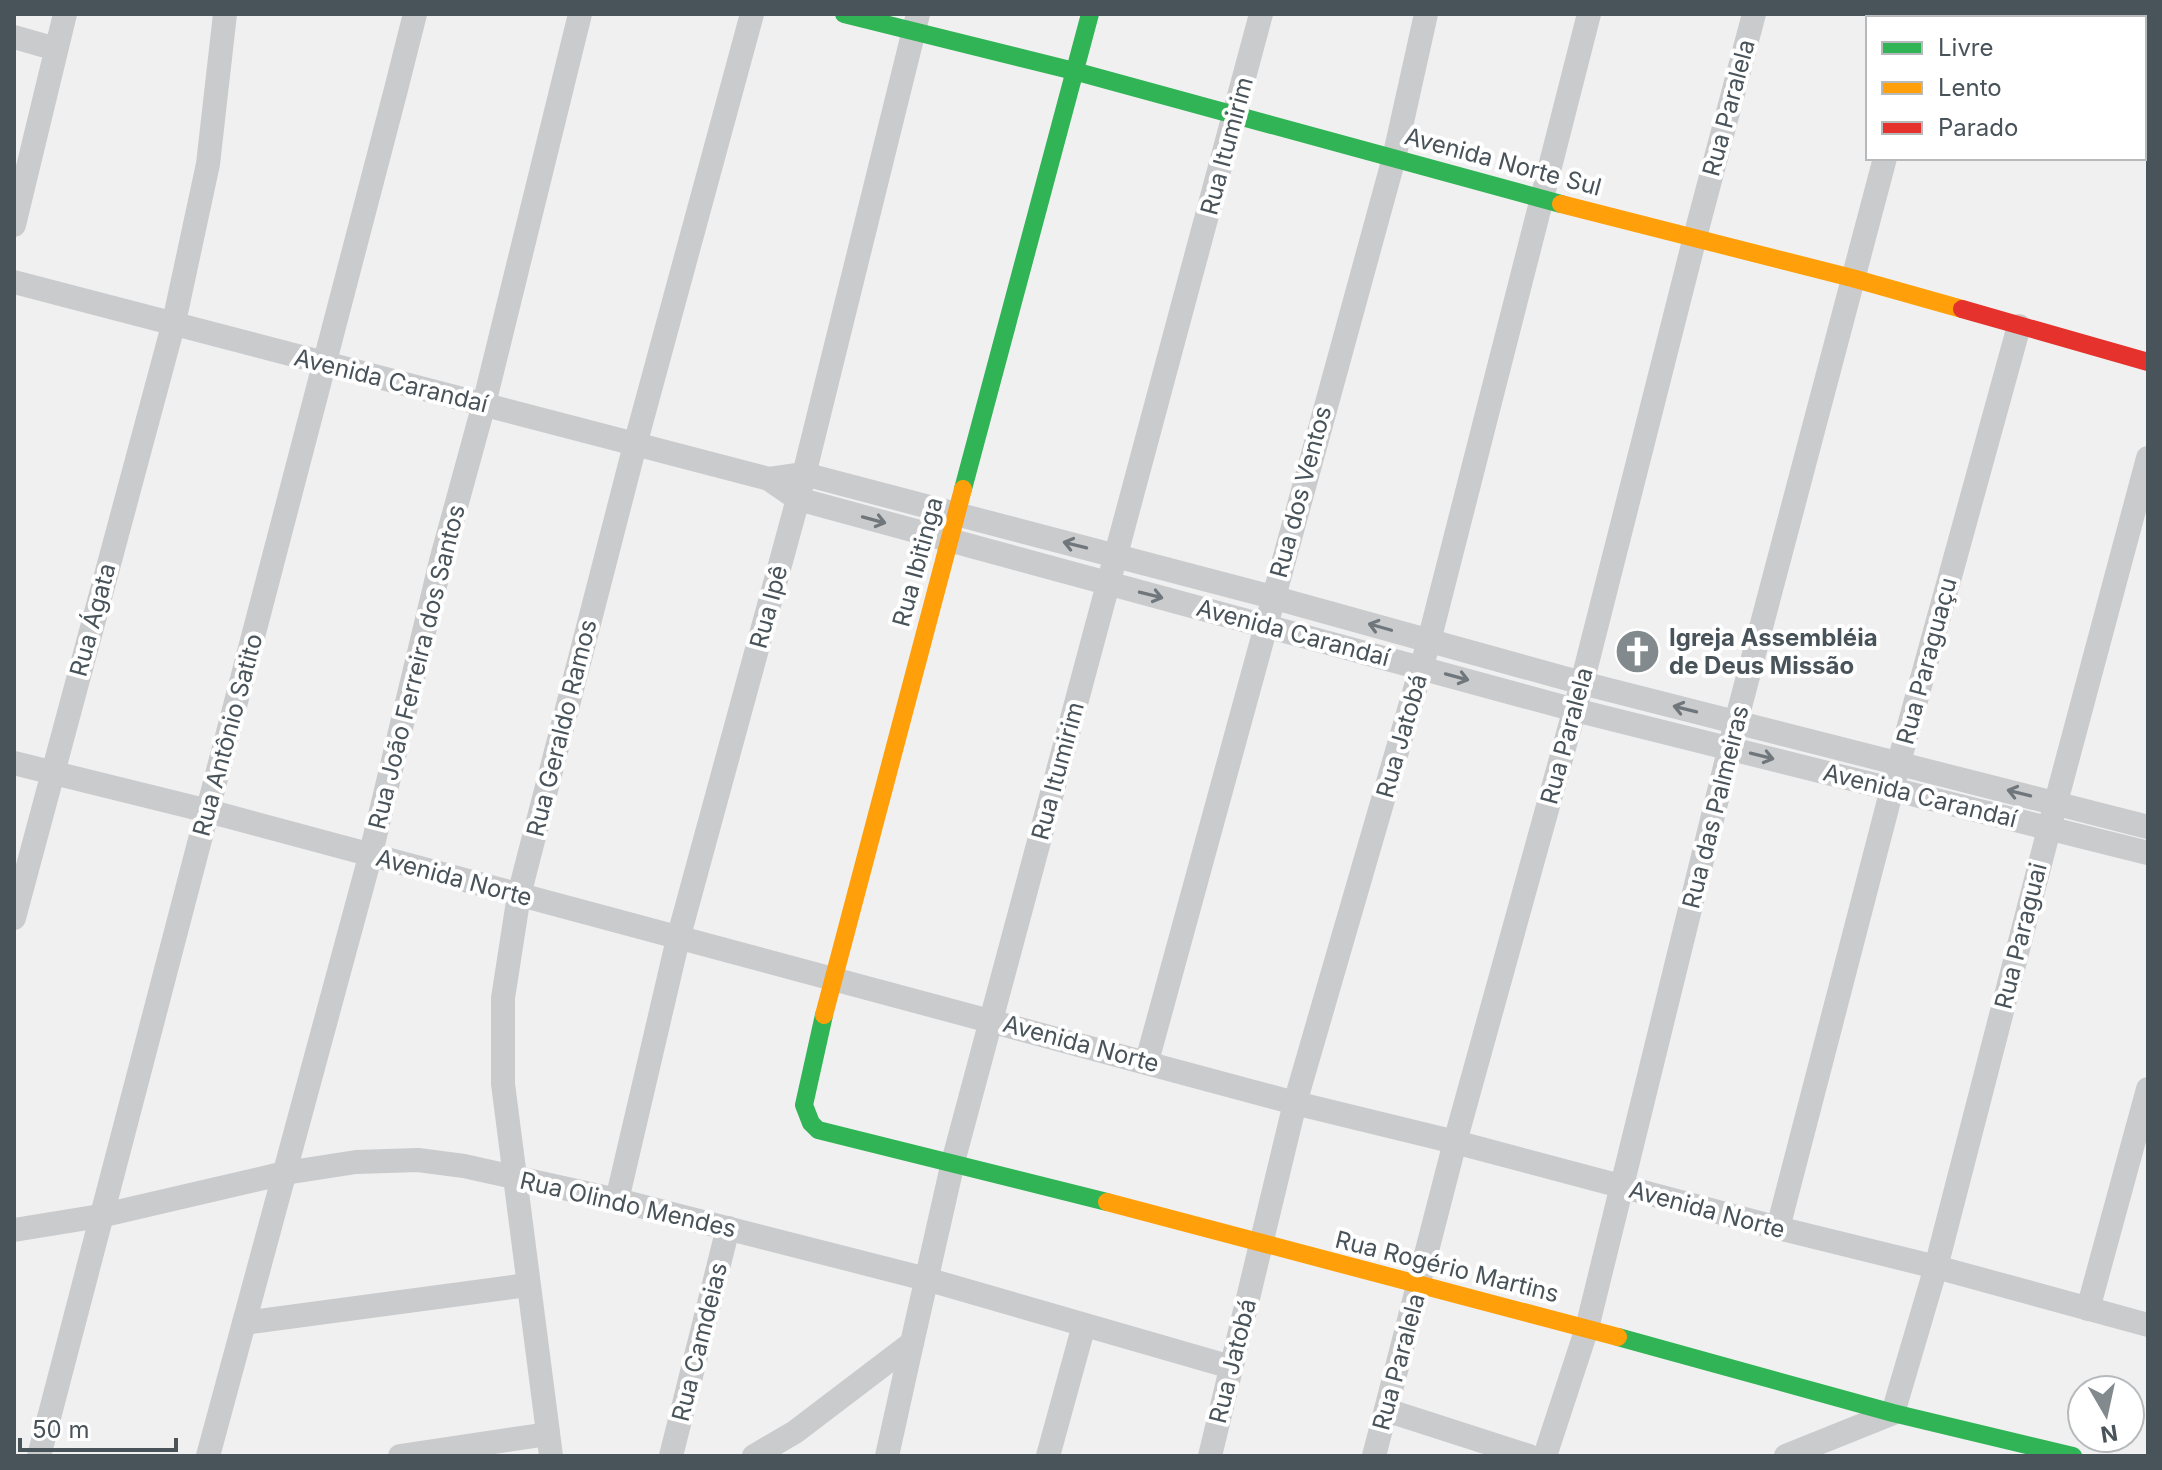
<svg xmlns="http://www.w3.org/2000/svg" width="2162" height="1470" font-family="Inter,sans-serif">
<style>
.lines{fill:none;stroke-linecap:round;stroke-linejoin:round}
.street{stroke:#cacbcd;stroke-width:24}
.fast{stroke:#30b455;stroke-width:18}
.slow{stroke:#ff9f0a;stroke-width:18}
.jam{stroke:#e5322d;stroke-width:18}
.oneway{stroke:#70777c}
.labels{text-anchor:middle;stroke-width:8;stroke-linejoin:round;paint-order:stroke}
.street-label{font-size:24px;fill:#49535a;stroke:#fff}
.poi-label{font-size:24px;font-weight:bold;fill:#49535a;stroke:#fff;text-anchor:start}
</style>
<rect width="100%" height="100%" fill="#f0f0f0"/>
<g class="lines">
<g class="street">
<polyline points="14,37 56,49"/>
<polyline points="14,225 65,14"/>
<polyline points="14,282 769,479 798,499 1575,710 2148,853"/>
<polyline points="769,479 804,474 1272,597 1582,683 2148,827"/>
<polyline points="14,763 208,811 1295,1103 1455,1142 1778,1228 1936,1267 2148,1325"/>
<polyline points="14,918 174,322 208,164 225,14"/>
<polyline points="1147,1061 1394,158 1426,14"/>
<polyline points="617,1200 678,939 798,499 918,14"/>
<polyline points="1778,1228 1899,762 2019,326"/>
<polyline points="14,1230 100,1216 285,1173 356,1162 418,1160 464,1166 617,1200 926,1279 1231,1367"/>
<polyline points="2088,1309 2148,1089"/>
<polyline points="244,1323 527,1285"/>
<polyline points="1386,1410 1529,1456"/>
<path d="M39,1456C161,975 294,496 415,14"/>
<polyline points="208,1456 370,857 441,561 484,404 580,14"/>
<polyline points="400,1456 548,1434"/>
<polyline points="551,1456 503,1084 503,998 519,895 635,445 752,14"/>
<polyline points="671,1456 728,1228"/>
<polyline points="754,1456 795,1432 912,1343 953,1162 1261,14"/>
<polyline points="887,1456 912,1343"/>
<polyline points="1048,1456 1084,1325"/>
<polyline points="1210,1456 1295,1103 1429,641 1589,14"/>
<polyline points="1374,1456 1455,1142 1582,683 1695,237 1754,14"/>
<polyline points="1545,1456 1587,1328 1736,722 1885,158"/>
<polyline points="1786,1456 1893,1413 1936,1267 2056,802 2148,458"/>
</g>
<g class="fast">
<polyline points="844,14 1074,71 1561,204"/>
<polyline points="963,489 1090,14"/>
<polyline points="824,1015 804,1105 811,1123 818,1130 1107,1202"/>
<polyline points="1618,1337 1893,1413 2073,1456"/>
</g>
<g class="slow">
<polyline points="1561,204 1852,278 1962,309"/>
<polyline points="824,1015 963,489"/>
<polyline points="1107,1202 1618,1337"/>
</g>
<polyline class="jam" points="1962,309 2148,362"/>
</g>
<defs><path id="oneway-shaft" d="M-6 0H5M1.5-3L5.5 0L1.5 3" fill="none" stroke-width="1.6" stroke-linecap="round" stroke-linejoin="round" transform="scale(2)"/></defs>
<g class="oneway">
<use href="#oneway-shaft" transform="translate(874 520) rotate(15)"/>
<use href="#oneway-shaft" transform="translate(1075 545) rotate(-166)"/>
<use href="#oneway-shaft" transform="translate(1151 595) rotate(14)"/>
<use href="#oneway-shaft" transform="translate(1380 627) rotate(-164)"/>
<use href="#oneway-shaft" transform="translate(1457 677) rotate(15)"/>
<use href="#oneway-shaft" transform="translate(1685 709) rotate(-166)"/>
<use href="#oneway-shaft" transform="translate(1762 756) rotate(14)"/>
<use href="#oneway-shaft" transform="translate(2019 793) rotate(-166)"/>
</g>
<defs>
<symbol id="church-disc" viewBox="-11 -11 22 22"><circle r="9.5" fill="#838a8e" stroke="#fff"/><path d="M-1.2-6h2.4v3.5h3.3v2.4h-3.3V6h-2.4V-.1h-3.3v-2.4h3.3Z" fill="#fff"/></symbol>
</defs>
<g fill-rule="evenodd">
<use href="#church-disc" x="1612" y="626" width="51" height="51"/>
</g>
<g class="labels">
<g class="street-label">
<text transform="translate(1729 108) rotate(-75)" y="8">Rua Paralela</text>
<text transform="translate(1227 146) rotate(-75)" y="8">Rua Itumirim</text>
<text transform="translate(1503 162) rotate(15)" y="8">Avenida Norte Sul</text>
<text transform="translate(391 381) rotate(14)" y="8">Avenida Carandaí</text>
<text transform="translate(1301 492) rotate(-75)" y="8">Rua dos Ventos</text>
<text transform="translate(918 562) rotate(-75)" y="8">Rua Ibitinga</text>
<text transform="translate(769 607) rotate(-75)" y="8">Rua Ipê</text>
<text transform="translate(93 620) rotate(-75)" y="8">Rua Ágata</text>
<text transform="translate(1293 633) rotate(15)" y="8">Avenida Carandaí</text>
<text transform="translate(1927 661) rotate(-75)" y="8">Rua Paraguaçu</text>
<text transform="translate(417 667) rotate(-76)" y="8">Rua João Ferreira dos Santos</text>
<text transform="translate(562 728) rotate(-76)" y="8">Rua Geraldo Ramos</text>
<text transform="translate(228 735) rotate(-75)" y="8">Rua Antônio Satito</text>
<text transform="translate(1402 736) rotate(-74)" y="8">Rua Jatobá</text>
<text transform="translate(1567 736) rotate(-75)" y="8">Rua Paralela</text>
<text transform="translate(1058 771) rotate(-75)" y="8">Rua Itumirim</text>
<text transform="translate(1920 796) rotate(14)" y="8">Avenida Carandaí</text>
<text transform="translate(1716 807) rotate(-76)" y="8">Rua das Palmeiras</text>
<text transform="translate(454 878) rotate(15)" y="8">Avenida Norte</text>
<text transform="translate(2021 936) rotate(-76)" y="8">Rua Paraguai</text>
<text transform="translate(1081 1044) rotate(15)" y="8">Avenida Norte</text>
<text transform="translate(628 1205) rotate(13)" y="8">Rua Olindo Mendes</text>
<text transform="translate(1707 1210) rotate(15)" y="8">Avenida Norte</text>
<text transform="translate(1447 1267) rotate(14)" y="8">Rua Rogério Martins</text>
<text transform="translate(700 1342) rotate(-76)" y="8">Rua Camdeias</text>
<text transform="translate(1233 1361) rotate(-76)" y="8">Rua Jatobá</text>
<text transform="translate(1399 1362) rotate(-75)" y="8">Rua Paralela</text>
</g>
<g class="poi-label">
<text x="1669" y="646">Igreja Assembléia<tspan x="1669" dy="28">de Deus Missão</tspan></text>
</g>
</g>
<rect width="2162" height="1470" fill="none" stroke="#49535a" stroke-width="32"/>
<rect x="1866" y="16" width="280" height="144" fill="#ffffff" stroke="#b6babd" stroke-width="2"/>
<rect x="1882" y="42" width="40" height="12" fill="#30b455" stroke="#b6babd" stroke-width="2"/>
<text x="1938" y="56" font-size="24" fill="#49535a">Livre</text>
<rect x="1882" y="82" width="40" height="12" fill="#ff9f0a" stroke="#b6babd" stroke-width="2"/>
<text x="1938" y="96" font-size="24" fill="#49535a">Lento</text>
<rect x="1882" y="122" width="40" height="12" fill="#e5322d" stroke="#b6babd" stroke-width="2"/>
<text x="1938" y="136" font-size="24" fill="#49535a">Parado</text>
<g transform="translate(2106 1414) rotate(171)"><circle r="38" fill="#ffffff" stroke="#b6babd" stroke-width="2"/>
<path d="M0-6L14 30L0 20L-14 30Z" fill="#838a8e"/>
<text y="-12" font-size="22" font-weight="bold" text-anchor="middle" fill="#49535a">N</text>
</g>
<path d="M20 1438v12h156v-12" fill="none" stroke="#49535a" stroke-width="4"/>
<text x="32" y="1438" font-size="24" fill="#49535a" stroke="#ffffff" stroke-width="6" paint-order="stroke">50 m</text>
</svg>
